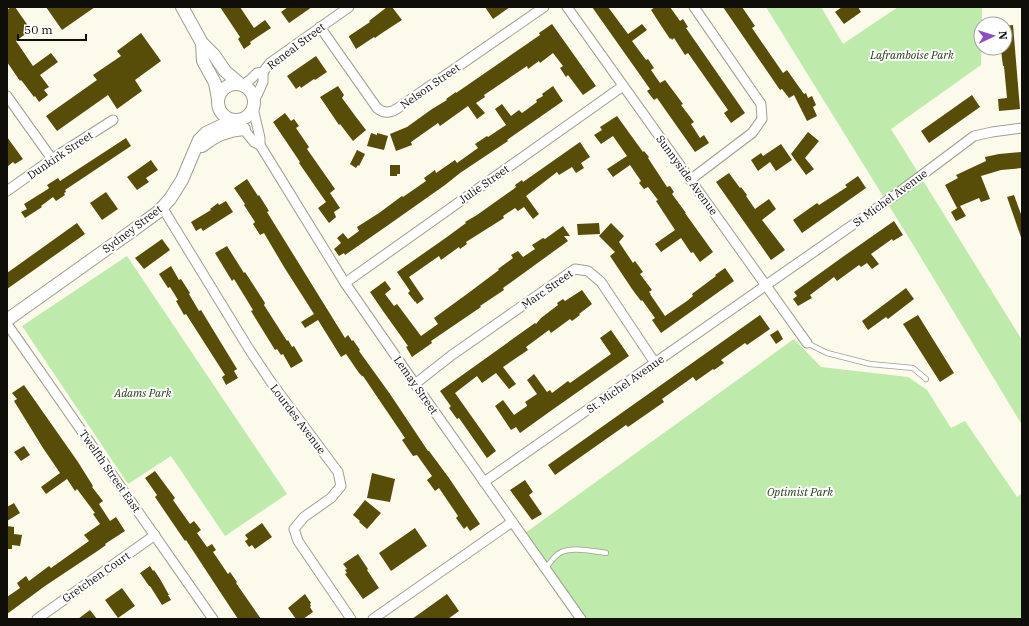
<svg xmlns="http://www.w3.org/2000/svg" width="1029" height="626" font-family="'IBM Plex Serif',serif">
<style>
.green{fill:#beeaab}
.building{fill:#574c08}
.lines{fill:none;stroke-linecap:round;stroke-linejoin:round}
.lane-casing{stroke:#a09e90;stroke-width:6}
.street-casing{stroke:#a09e90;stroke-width:11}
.secondary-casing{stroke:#a09e90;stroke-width:14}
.lane{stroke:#fff;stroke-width:4.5}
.street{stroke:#fff;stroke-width:9}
.secondary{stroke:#fff;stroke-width:12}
.labels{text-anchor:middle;stroke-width:4;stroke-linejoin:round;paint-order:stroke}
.street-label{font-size:11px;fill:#0f0e09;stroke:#fff}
.park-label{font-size:11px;font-style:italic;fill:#163305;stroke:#fff}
</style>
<rect width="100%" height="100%" fill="#fcfaea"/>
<g class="green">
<polygon points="766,7 821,7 843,44 898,7 982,7 981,65 891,129 1022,340 1022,425 917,251"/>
<polygon points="127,256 287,494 225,536 171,456 128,484 22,326"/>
<polygon points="794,339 821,367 908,377 927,390 951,428 965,421 1017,497 1022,493 1022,619 580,619 521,536"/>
</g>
<g class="building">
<polygon points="11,7 15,7 31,30 16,41 33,66 51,53 58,62 40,75 49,87 44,90 48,95 39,102 35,96 34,97 25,85 21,80 20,81 7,62 7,10"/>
<polygon points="46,7 95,7 62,30"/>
<polygon points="220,7 240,7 254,28 265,20 271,28 250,42 251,44 244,49 238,39 240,37"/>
<polygon points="288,7 312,7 289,23 281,12"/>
<polygon points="387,7 392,7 402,20 382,33 375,38 374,37 356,49 349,37 349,36 370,22 369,21"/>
<polygon points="485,7 510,7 493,19"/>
<polygon points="592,7 608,7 628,34 642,24 647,30 632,41 646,60 648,59 654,68 651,70 660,83 665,80 683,104 681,105 694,122 691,124 700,138 704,135 709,143 695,152 657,98 654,100 647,91 650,89"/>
<polygon points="655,7 670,7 680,21 683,19 688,27 686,28 745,113 731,123 724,113 728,110 688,53 685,55 674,38 672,40 671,38 670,39 662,27 651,10"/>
<polygon points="723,7 742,7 755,26 752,28 783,73 787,70 804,94 806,93 808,98 812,96 816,105 813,107 817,116 807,121 794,95 789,98 782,89 780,90"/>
<polygon points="842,7 858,7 861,12 844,24 835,12"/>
<polygon points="552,24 596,86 583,95 568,75 566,77 560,68 563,66 553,53 540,63 539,61 528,69 527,66 484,95 485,97 476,103 485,113 477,119 468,106 440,126 438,123 411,142 412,145 396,151 390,134 407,127 432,109 447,100 446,99 456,92 456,93 540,35 539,33"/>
<polygon points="1013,25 1020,109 999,111 998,99 1007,98 1004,66 1003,66 1001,50 1005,49 1005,26"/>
<polygon points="141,33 161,61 135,80 142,91 117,109 108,95 57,131 46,116 97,80 93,75 121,56 117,51"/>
<polygon points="316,56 327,72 315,80 314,79 301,88 300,86 296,89 287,76"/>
<polygon points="338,86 344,95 342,98 356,117 366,130 353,141 340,124 339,125 320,97"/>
<polygon points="553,86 563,101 507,140 508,141 460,173 445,185 384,228 345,255 344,253 339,256 334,249 341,243 337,238 343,233 348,239 359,231 357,227 379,213 402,196 403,197 426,181 424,178 435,170 436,173 455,160 457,163 478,148 475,144 487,136 488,137 506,125 495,109 502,104 511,116 519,110 522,113 537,102 536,100 543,96 542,94"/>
<polygon points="972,95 980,107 929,143 921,131"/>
<polygon points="285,113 291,121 294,119 299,126 296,128 309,147 307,149 335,189 330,193 340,208 334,212 336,217 335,218 329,223 318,208 326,202 299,163 300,162 273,122"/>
<polygon points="617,116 643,152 644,151 649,157 648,158 667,187 670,186 674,192 672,194 686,213 685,213 713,252 700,262 693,252 691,253 681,238 661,252 655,244 675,230 656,201 658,200 648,187 644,189 639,183 641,181 630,165 613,177 607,169 627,156 613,136 601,144 594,135 602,130 600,127"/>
<polygon points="808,132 819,141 805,158 814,169 806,175 791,154"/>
<polygon points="371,133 377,135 377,133 388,136 384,150 367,146"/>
<polygon points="7,137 23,159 15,164 13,162 7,167"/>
<polygon points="126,138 131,146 65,190 66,192 64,193 65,195 56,201 53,197 41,206 42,207 25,218 21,212 27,209 24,204 48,189 49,188 47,185 58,178 60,181"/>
<polygon points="580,142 590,157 581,163 584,168 576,173 572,167 559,175 557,172 526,196 539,214 533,219 524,207 518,211 515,208 503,216 504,218 466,242 467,244 460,249 459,247 441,260 439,256 409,277 424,299 417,304 415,301 415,302 408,293 410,291 397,272 447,237 466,223 465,222 477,215 515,188 516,187 515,185 522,180 523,182"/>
<polygon points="781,144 792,160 776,171 770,162 758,171 751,160 761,153 763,156"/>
<polygon points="357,150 365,154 359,166 358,165 356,168 350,164"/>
<polygon points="1021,152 1022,168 1001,170 981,176 990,199 981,202 979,198 960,206 966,216 956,221 951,212 959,207 957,208 945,185 958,178 956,175 986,161 985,157 999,154"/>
<polygon points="151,160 158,170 146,178 149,182 137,190 127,177"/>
<polygon points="390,165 400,165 400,174 397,174 397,176 390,176"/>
<polygon points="729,173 740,188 741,187 747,195 746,196 755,209 769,199 776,209 762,220 785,250 771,260 716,182"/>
<polygon points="858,176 866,188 802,233 793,220 817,203 819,205 847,187 845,185"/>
<polygon points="247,179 258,196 259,195 269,211 267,212 345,338 348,335 352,341 353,340 360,350 359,351 390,394 428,451 429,451 449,478 480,524 470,531 467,526 464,529 456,518 458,516 439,488 435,491 427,480 432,476 417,455 413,456 402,440 405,438 363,376 362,376 359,373 346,354 341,357 318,320 305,328 301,322 314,314 284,267 264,233 260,235 253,224 255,222 244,205 245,204 234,188"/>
<polygon points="106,192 118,209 102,220 90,203"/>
<polygon points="1014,195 1022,217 1022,237 1021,237 1007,197"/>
<polygon points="226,201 233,212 203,231 201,228 196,231 191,222 211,210 210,209 218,203 219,205"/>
<polygon points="894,221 903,235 893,241 892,239 871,254 879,264 872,269 867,263 861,267 859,265 837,281 834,277 810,295 812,298 798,306 793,299 797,296 794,292 844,256"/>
<polygon points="77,223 85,234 7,289 7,273"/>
<polygon points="599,223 600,234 578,235 577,224"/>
<polygon points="611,223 624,236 619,242 633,263 635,261 643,272 640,274 652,290 649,292 651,294 650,294 665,316 687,301 693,296 692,294 716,276 715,275 725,268 734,281 661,333 652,320 655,318 642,300 641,301 632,289 610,256 615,252 599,236"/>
<polygon points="563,226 570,236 564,236 568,241 503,288 504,290 480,306 481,307 431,341 432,343 412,357 406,347 408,346 383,311 370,292 385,281 391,289 385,294 394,306 397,304 421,336 438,324 434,318 467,294 499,270 498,269 513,258 511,255 518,251 523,257 535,249 532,245 543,238 545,239"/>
<polygon points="162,239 170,250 144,269 135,258"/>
<polygon points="227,246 244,273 245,272 256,289 265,303 264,305 287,341 288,340 292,347 294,346 303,361 291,368 283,354 281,355 277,349 275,350 251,311 253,310 234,279 232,281 215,253"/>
<polygon points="171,266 179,280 181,279 190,293 189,294 199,311 201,310 237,369 234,371 238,378 226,385 222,377 225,375 186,314 184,315 176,301 178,300 170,287 168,288 159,274"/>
<polygon points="906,288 914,299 888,319 886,317 868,330 862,321"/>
<polygon points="582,290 592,304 579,314 580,315 572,321 570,319 551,333 549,330 526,347 528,350 503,367 516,384 509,389 496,373 482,383 477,376 455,393 496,451 487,458 459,418 457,419 449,408 451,406 450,405 440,391 535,323 536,324 541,318 558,305 557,303 563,299 565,301"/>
<polygon points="760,315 770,329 747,345 745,343 721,360 724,363 714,370 713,369 696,381 693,377 662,399 664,402 628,427 626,425 555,475 548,465"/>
<polygon points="918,315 954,373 940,382 903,324"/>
<polygon points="611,330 629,356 552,410 520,433 516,427 511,430 495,406 503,400 514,415 527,406 527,405 525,402 537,394 527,380 534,374 547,392 550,390 552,393 568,381 570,383 611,354 600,338"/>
<polygon points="778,330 783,339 776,344 770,335"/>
<polygon points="24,385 78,462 93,486 92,487 103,501 99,504 110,521 116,517 125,531 105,544 106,545 96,552 45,586 7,614 7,597 20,588 17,583 26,576 29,581 49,566 51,568 89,541 84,535 100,524 93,514 95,513 77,489 75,491 67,479 46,494 41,487 60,473 43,448 14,401 17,399 12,393"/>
<polygon points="24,446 30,455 21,461 14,452"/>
<polygon points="155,471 175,498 173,500 190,524 194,521 201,530 197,533 207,547 212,544 216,550 213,552 228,574 230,572 237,582 236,583 261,619 238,619 232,610 186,540 185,541 155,497 157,495 145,478"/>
<polygon points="372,473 395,479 390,502 367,498"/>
<polygon points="525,480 533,492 529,495 542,514 532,520 510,490"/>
<polygon points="365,500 381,513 367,529 359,522 360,521 353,515"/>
<polygon points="14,503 20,513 7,521 7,507"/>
<polygon points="262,523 272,537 255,549 252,545 249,547 245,541 248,539 245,535"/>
<polygon points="7,526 14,527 14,534 22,535 20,546 12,545 12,549 7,549"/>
<polygon points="415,528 427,546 391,571 379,553"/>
<polygon points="358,554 368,569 367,570 379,588 363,599 345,574 347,573 345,570 347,569 343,564"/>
<polygon points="150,566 153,571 154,570 160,579 169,595 168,595 171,600 162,605 150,586 149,586 140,573"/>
<polygon points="122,588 135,606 118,618 105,600"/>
<polygon points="305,594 311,603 310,604 311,606 310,607 313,612 303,619 296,619 288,608"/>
<polygon points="447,594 459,611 448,619 412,619"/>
<polygon points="90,610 97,619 78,619"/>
</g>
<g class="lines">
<defs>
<g id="lane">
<polyline points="807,343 827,353 870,364 913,368 926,379"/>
<path d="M545,569C549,564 553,558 558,554C569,546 594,551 606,553"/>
</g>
<g id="street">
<polyline points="567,7 807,343"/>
<path d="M320,27L377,108C384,114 391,113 398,108L544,7"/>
<polyline points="242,85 250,80 257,73 263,72 270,63 349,7"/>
<polyline points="7,96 52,159"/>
<polyline points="254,101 258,93 263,82 263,72"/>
<polyline points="253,108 260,138 260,145"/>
<polyline points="236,120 254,142 260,145 345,283 415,384 581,619"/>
<polyline points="690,180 752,133 762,119 761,104 694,7"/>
<polyline points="7,191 52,159 113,120"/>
<polyline points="162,207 249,349 271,382 338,472 341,486 331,498 304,517 294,529 298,541 351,619"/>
<polyline points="345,283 623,86"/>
<polyline points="7,324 213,619"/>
<polyline points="415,384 452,355 575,269 588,271 601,282 655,363"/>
<polyline points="484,482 894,196 974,136 992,132 1022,128"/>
<polyline points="37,619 155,535"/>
<polyline points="373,619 512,522"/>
</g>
<g id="secondary">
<polyline points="182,7 202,43 214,55 225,71 240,84"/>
<polyline points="202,43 203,61 215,83 218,99"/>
<circle cx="236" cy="102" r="18"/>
<path d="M202,146C214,136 228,130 244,129"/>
<polyline points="7,320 132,231 158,212 170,199 182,180 199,140 206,133 233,120"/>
</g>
</defs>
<use href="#lane" class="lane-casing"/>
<use href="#street" class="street-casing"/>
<use href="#secondary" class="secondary-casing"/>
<use href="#lane" class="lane"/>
<use href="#street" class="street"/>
<use href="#secondary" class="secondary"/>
</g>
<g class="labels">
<g class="street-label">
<text transform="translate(296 46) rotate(-37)" y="4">Reneal Street</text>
<text transform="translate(430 86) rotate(-35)" y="4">Nelson Street</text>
<text transform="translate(60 155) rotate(-34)" y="4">Dunkirk Street</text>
<text transform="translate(687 175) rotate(54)" y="4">Sunnyside Avenue</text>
<text transform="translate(484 184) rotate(-35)" y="4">Julie Street</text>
<text transform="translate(890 198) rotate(-36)" y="4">St Michel Avenue</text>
<text transform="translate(132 229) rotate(-37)" y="4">Sydney Street</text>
<text transform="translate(547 289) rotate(-35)" y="4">Marc Street</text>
<text transform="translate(625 384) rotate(-35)" y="4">St. Michel Avenue</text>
<text transform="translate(416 385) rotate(55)" y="4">Lemay Street</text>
<text transform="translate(298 419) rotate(53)" y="4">Lourdes Avenue</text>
<text transform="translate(110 471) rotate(55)" y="4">Twelfth Street East</text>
<text transform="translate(96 577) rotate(-35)" y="4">Gretchen Court</text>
</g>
<g class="park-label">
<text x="912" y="59">Laframboise Park</text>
<text x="143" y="397">Adams Park</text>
<text x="800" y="496">Optimist Park</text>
</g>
</g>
<rect width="1029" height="626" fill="none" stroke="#0f0e09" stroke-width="16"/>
<g transform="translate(993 36) rotate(86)"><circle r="19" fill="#ffffff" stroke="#9f9f9d"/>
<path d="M0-3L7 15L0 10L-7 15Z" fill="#8e4dc2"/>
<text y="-6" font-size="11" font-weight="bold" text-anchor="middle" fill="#0f0e09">N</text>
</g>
<path d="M18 34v6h68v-6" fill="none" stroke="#0f0e09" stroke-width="2"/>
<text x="24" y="34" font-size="12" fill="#0f0e09" stroke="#ffffff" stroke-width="3" paint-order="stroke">50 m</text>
</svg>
